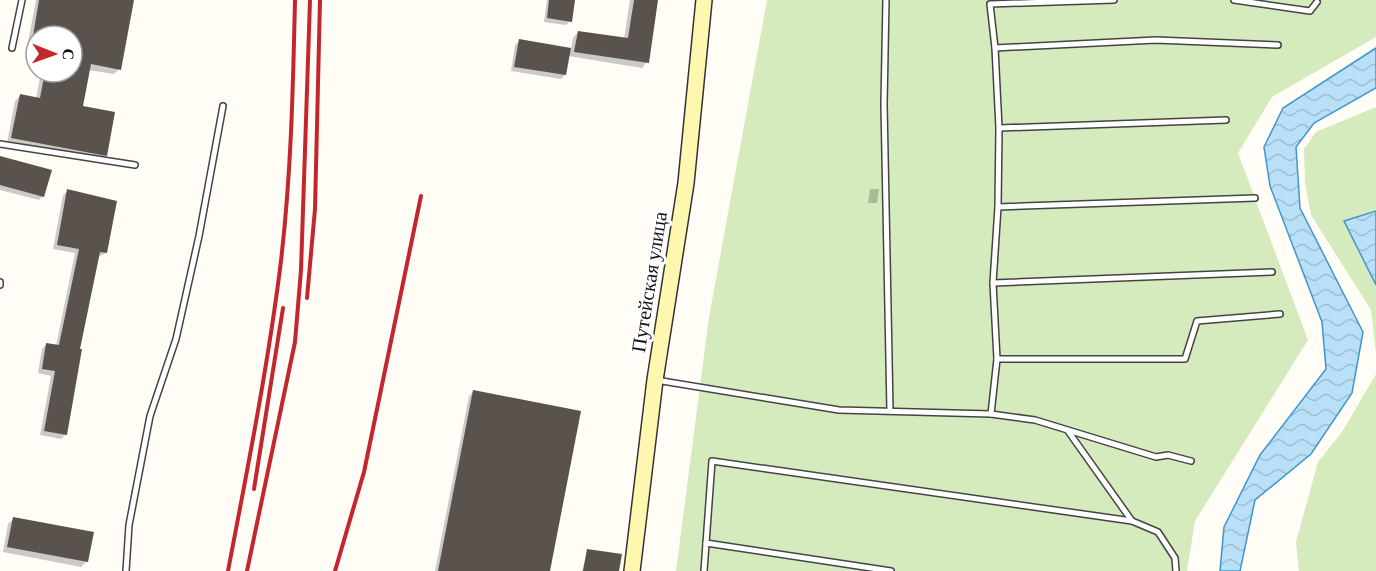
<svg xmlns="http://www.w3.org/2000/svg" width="1376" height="571" font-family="'Crimson Pro',serif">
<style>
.grass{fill:#d5ebbd}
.water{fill:url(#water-waves);stroke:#3f96cf;stroke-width:1.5}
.shadow{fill:#0003}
.building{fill:#5a524d}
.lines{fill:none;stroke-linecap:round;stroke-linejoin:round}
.lane-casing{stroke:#444;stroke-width:8}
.secondary-casing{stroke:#333;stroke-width:18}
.lane{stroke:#fff;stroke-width:5}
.secondary{stroke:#fff6b0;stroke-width:15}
.rail{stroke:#c4262e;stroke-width:4}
.labels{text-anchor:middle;stroke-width:6;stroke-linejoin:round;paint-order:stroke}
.street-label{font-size:20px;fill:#111;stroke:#fff}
</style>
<defs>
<pattern id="water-waves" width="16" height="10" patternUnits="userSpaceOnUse" patternTransform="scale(1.5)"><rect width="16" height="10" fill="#b9e0f7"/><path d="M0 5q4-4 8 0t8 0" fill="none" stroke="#9ebfd3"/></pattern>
</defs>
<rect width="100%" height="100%" fill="#fffdf5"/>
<g class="grass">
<polygon points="767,0 1376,0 1376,37 1272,97 1238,153 1308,340 1195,521 1187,571 676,571 709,317"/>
<polygon points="1376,107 1376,354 1371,310 1311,215 1305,182 1304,149 1316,132"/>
<polygon points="1376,374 1376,571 1299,571 1296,542 1318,462 1342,432"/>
</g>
<g class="water">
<polygon points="1376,48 1376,88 1314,123 1296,147 1300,208 1363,332 1352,393 1311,454 1255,500 1240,571 1220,571 1224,527 1260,455 1326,369 1322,322 1270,186 1264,147 1283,108"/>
<polygon points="1376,211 1376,285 1344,221"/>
</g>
<g class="shadow">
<polygon points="36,0 132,0 119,69 114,74 88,70 81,107 105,155 100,160 7,143 15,101 20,96 36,99 41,72 72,72 72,36 36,36 36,60 25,58"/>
<polygon points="547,0 573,0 570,21 566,25 544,22"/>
<polygon points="630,0 657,0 647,62 642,68 568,56 565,75 561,79 511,71 515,45 519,41 571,49 573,38 578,32 624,39"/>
<polygon points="0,157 43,196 39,200 0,190"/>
<polygon points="870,189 879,189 877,203 868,203"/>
<polygon points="68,191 106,253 98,257 78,350 66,434 61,439 40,435 51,376 38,373 42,349 47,344 56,346 75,253 53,249 63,195"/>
<polygon points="473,392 548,571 435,571 469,396"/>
<polygon points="13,519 87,561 81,567 3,552 8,524"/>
<polygon points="588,550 617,571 582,571"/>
</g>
<g class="building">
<polygon points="39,0 134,0 121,70 91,64 83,106 115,112 107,156 11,138 20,94 40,98 45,72 72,72 72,36 33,36"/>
<polygon points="549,0 575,0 572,22 547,18"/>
<polygon points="634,0 658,0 649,63 574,52 578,31 628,38"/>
<polygon points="519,39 571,48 566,75 514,67"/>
<polygon points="0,156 52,170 44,197 0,185"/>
<polygon points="67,189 117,201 107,253 100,252 80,349 82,349 67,435 44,431 55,371 42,369 46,343 59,345 79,249 57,245"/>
<polygon points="473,390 581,411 550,571 438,571"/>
<polygon points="13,517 94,532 88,562 7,547"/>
<polygon points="587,549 622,554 619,571 583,571"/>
</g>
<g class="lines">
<defs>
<g id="lane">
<polyline points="886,0 884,104 890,411"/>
<polyline points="1234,0 1310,11 1317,2"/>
<polyline points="12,48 22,0"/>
<polyline points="995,48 1156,40 1278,45"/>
<polyline points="999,128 1226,120"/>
<polyline points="0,144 135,165"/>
<polyline points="998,207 1255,198"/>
<polyline points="0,282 0,285"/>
<polyline points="993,283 1272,272"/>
<polyline points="997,359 1185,359 1197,321 1280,314"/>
<polyline points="656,380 839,410 991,414 1035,420 1156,457 1168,455 1191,461"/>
<polyline points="991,414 997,359 993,283 998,207 999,128 995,48 990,4 1114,0"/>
<polyline points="1068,431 1132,521 1158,532 1175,558 1176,571"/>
<polyline points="706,543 891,571"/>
<polyline points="126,571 129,525 150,416 176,339 199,236 223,106"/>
<polyline points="704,571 712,461 1132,521"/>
</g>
<polyline id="secondary" points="632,571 655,380 686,183 704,0"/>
</defs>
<use href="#lane" class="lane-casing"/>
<use href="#secondary" class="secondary-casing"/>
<use href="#lane" class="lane"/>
<use href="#secondary" class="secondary"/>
<g class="rail">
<polyline points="307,298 315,209 320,0"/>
<polyline points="254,489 283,308"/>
<path d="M228,571C247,471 267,371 280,269C291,180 293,90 295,0"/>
<polyline points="247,571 295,342 301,270 310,0"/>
<polyline points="335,571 364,472 421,196"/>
</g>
</g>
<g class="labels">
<g class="street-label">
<text transform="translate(649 282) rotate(-81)" y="7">Путейская улица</text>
</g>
</g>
<g transform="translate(54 54) rotate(91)"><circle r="28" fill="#ffffff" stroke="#a0a0a0" stroke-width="1.5"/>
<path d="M0-4.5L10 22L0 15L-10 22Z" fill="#c4262e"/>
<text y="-9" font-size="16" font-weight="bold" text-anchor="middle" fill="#111111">С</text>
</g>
</svg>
